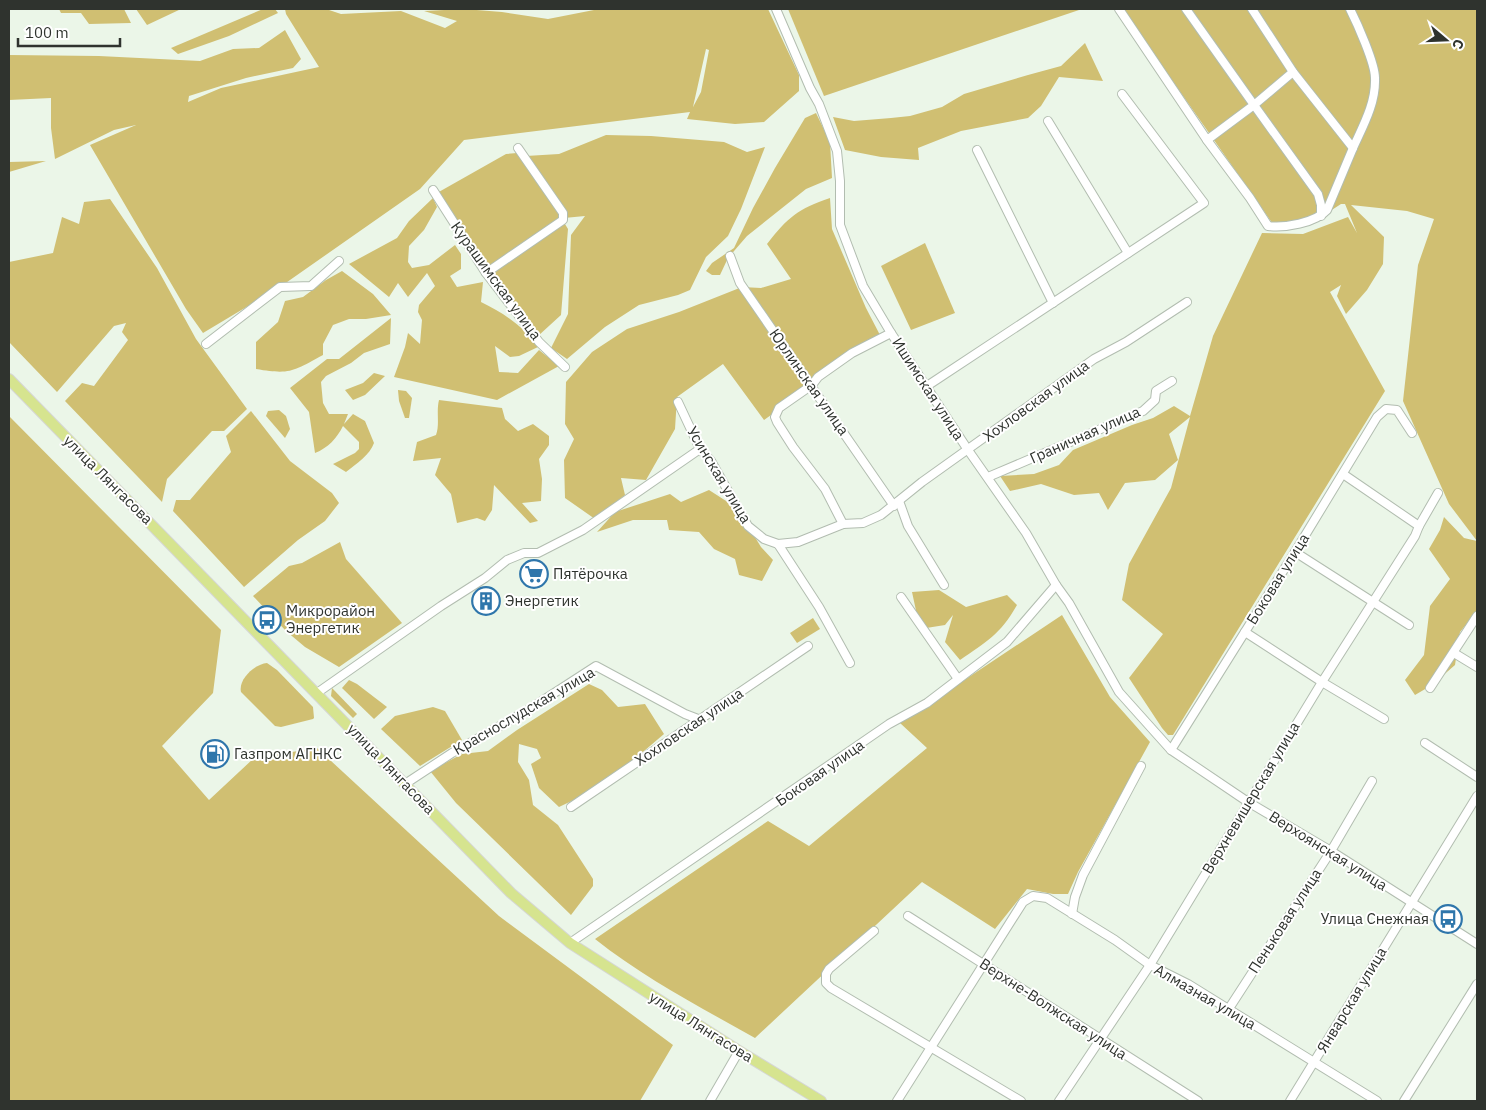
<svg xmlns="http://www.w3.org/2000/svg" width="1486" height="1110" font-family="'IBM Plex Sans',sans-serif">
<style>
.green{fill:#d0bf72;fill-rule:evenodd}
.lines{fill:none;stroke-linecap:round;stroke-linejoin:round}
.minor-casing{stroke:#b2bdb0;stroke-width:10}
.major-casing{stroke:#d5d6d5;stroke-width:12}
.minor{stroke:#fff;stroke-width:8}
.major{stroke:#d6e48f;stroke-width:10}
.labels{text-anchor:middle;stroke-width:4;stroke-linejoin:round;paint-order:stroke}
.street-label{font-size:15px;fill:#2f332e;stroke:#fff}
.poi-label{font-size:15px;fill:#2f332e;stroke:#fff;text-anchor:start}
</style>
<rect width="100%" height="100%" fill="#ebf6e8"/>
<g class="green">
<polygon points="59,9 124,9 131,23 89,24 81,13 61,13"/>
<polygon points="136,9 181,9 147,25"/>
<polygon points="263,9 275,9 278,13 229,36 178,54 171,48"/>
<path d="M285,9H326L341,14L401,11L445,28L457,21L424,11L464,9L502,12L548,19L599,9H768L799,75V91L764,122L735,124L687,119L690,112L464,140L420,189L280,287L203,333L186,309L90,145L136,125L114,130L55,159L51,128V98L9,100V55L99,56L200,61L233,49L259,48L285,30L301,59L293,68L246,78L189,96L188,102L221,88L319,67L286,14ZM706,49L709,50L701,92L693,107Z"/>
<polygon points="788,9 1082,9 824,96"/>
<polygon points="1122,9 1477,9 1477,611 1460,632 1455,665 1432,685 1415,695 1405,680 1424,655 1430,606 1450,579 1429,549 1440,530 1444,517 1464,538 1477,541 1449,504 1403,401 1418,265 1434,219 1407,211 1351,205 1384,237 1383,264 1367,290 1346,314 1337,296 1341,285 1330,292 1385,391 1173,735 1168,735 1162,728 1129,678 1163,634 1122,600 1129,564 1171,488 1190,417 1169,434 1178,460 1155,480 1125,483 1108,510 1099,493 1074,495 1041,484 1010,491 1000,476 1034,474 1059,465 1073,450 1132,425 1153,418 1174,406 1190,416 1213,336 1262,233 1303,234 1348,217 1357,233 1345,204 1341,204 1324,215 1275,227"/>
<polygon points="1085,43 1103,81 1059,77 1041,106 1028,118 961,131 918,148 919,160 881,157 845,150 833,117 854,121 891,118 910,116 942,107 964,94 1028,75 1061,66"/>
<polygon points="816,113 830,142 832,178 806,189 747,236 728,258 720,275 712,275 706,271 712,263 734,248 753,208 775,168 805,118"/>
<polygon points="606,135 651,136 724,142 747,152 765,147 741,209 728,236 706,257 690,290 678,295 639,305 605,327 567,359 551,348 568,314 571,235 585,216 564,218 560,216 568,229 561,315 538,336 486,269 437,193 506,154 517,153 526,156 559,154"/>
<polygon points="46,161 9,172 9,162"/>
<path d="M433,198L437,207L424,230L409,246L408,262L412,268L429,265L455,245L461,254V269L450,276L457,287L483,282L481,302C502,312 525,327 538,347L519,356L510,357L495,346L499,372L518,373L539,350L559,366L497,400L394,377L405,347L408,333L420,344L422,320L418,312L419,305L435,286L427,273L408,297L398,283L389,297L349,264L397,238L409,221Z"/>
<path d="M830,198L832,229L866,308L881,337L764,420L723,364L677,397L675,429L646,480L621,478L625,495L595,519L565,498L564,460L574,439L565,424L566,382L592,352L627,329L679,312L742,287L761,288L791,279L767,244C788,217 798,209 830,198Z"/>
<polygon points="110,199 157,268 196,339 247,409 224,431 212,431 167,479 162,502 65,401 82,383 94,386 128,340 122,332 126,323 114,326 57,392 9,342 9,262 53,253 62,217 79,224 84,202"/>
<polygon points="925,243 955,313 911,330 881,266"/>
<path d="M342,271L373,294L391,315L366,319H349L333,325L323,344V355C293,371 291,375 256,369V342L278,322L285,301L303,297L326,280Z"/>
<path d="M391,318L390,344L364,353L351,363L326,376L321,382L323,403L329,414H348L344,424L353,414L365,421L374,443C370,455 356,464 346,472L333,464L355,453L359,449V442L343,426C337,438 328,448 315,453L309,412L290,388L327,359H339Z"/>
<polygon points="374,373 385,376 365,395 353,400 345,390 363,383"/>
<polygon points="398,390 406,391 412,398 409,418 405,418 399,401"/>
<path d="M439,400L502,408L505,419L518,431L533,424L549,436V445L539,459L542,479L541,501L522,503L538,521L530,523L494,485L492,510L485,521L477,518L457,523L451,494L435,475L441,458L413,461L417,442L436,435C440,424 436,412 439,400Z"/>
<polygon points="279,410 286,416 290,429 285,438 266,416 268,411"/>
<polygon points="251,411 290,461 332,493 339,503 325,521 298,540 244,587 173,511 176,500 190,500 231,452 226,436"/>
<polygon points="9,416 221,630 213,693 162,746 209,800 254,758 317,748 499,916 673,1045 640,1101 9,1101"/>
<polygon points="709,490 737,508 761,547 773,560 762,581 739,575 735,559 714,549 699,532 669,530 667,520 633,520 597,532 615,512 670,494 681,502"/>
<polygon points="340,542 346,559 402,623 339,667 305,647 286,631 253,596 289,566 302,563"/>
<path d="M939,590L966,607L1007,595L1017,605C1000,635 986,642 960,660L945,642L953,615L945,625L920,629L912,592Z"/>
<path d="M1062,615L1110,697L1150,742L1078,872L1068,894H1053L1027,889L995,929L922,882L755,1038C700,1007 644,978 595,939L768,821L809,846L927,748L900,723Z"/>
<polygon points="813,618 820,629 797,643 790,633"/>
<path d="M267,663L277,670L313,707L314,718L313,719L281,727L275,726L241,692C238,679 255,664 267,663Z"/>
<polygon points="349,680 357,684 387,707 374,719 342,688"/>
<polygon points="589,684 602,690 618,707 645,704 664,734 603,786 559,807 539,788 531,764 541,758 537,749 519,744 518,762 529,780 533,805 558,825 593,879 593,886 571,915 456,803 430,771 462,754 488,751 517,730"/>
<polygon points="332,688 357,714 353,718 331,696"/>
<polygon points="433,707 445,711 462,740 420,766 381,729 395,716"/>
</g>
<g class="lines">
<defs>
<g id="minor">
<polyline points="776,9 810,88 819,104 837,151 840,181 840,225 863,286 891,333 968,450 1026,533 1056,585 1069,603 1119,692 1171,750 1248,802 1331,851 1477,944"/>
<polyline points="1119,9 1207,140 1254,105 1186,9"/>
<path d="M1252,9L1293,72L1353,148C1363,126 1376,103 1375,78C1375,63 1357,23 1350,9"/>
<polyline points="1293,72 1254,105 1318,194 1321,205 1321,216"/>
<polyline points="1048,121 1128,253"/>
<path d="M1207,140L1250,198L1268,226C1285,228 1315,223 1327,210L1353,148"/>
<polyline points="977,150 1053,303"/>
<polyline points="433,190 486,273 539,342 565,367"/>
<polyline points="730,256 740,283 894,506"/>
<polyline points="486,273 563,220 563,213 518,148"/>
<polyline points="206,344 280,287 311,286 339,261"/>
<polyline points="927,386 1204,203 1122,94"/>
<polyline points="678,402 700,449 711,461 748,526 764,539 778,544 819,607 850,663"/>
<polyline points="1343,474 1419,526"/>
<polyline points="988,477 1143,411 1155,400 1156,391 1172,381"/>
<polyline points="899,501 908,526 944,585"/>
<polyline points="843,524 825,489 793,447 777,422 775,417 779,408 812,385 818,377 852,353 891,333"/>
<polyline points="778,544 798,542 843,524 863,523 881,515 922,482 1094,359 1126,342 1187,302"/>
<polyline points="1295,552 1409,625"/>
<polyline points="901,597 958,679"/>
<polyline points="1245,632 1322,682 1384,719"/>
<polyline points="1454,653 1477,667"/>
<polyline points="1430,688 1477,616"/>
<polyline points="317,693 441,606 485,578 507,560 524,553 538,553 583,530 700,449"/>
<polyline points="1425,743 1477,777"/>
<polyline points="1171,750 1295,552 1377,417 1386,409 1397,410 1412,433"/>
<polyline points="405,784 452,753 528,710 596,666 685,714 698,719"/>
<polyline points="571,807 808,646"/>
<polyline points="1072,914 1075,897 1083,875 1141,766"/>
<polyline points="908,916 1198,1101"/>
<polyline points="874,931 829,969 826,974 826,983 831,988 1021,1101"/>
<polyline points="570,943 889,724 927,703 1007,642 1056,585"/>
<polyline points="1228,1010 1331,851 1372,781"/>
<polyline points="710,1101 739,1051"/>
<polyline points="897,1101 1023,902 1033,896 1047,898 1115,940 1150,965 1188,984 1377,1101"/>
<polyline points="1059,1101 1150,965 1322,682 1415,536 1419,526 1438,493"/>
<polyline points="1290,1101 1477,796"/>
<polyline points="1404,1101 1477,984"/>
</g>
<polyline id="major" points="9,379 511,893 570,943 739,1051 821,1101"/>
</defs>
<use href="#minor" class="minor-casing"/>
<use href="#major" class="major-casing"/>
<use href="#minor" class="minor"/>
<use href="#major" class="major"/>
</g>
<defs>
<symbol id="supermarket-ring" viewBox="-11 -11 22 22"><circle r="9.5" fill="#fff" stroke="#2f76ab" stroke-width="1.5"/><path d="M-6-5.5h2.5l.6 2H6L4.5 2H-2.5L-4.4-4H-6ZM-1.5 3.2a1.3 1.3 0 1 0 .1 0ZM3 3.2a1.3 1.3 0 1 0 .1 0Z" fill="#2f76ab"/></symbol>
<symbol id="building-ring" viewBox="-11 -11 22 22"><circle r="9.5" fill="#fff" stroke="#2f76ab" stroke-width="1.5"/><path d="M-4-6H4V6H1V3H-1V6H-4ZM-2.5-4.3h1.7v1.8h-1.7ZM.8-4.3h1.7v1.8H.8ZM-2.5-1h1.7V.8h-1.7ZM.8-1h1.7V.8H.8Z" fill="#2f76ab"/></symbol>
<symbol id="bus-ring" viewBox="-11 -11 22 22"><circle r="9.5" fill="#fff" stroke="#2f76ab" stroke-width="1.5"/><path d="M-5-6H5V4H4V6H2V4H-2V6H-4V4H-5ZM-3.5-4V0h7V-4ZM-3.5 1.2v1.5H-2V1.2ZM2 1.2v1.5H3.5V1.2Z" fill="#2f76ab"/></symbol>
<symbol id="fuel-ring" viewBox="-11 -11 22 22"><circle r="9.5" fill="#fff" stroke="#2f76ab" stroke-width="1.5"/><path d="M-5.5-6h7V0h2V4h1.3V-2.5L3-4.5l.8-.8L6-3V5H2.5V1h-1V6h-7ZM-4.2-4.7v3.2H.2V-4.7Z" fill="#2f76ab"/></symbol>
</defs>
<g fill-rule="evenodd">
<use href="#supermarket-ring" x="518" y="558" width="32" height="32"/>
<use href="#building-ring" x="470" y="585" width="32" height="32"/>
<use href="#bus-ring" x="251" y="604" width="32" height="32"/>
<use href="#fuel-ring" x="199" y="738" width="32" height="32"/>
<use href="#bus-ring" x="1432" y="903" width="32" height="32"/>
</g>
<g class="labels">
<g class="street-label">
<text transform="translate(496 281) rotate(54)" y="5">Курашимская улица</text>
<text transform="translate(809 382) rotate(55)" y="5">Юрлинская улица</text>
<text transform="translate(928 389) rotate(57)" y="5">Ишимская улица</text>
<text transform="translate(1036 401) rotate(-36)" y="5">Хохловская улица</text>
<text transform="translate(1085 435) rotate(-24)" y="5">Граничная улица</text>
<text transform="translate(719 475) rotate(59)" y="5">Усинская улица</text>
<text transform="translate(108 480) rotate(45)" y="5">улица Лянгасова</text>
<text transform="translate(1278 579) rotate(-58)" y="5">Боковая улица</text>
<text transform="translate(524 711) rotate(-30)" y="5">Краснослудская улица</text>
<text transform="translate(689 727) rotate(-34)" y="5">Хохловская улица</text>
<text transform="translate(391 769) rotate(46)" y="5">улица Лянгасова</text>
<text transform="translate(820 773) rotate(-35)" y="5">Боковая улица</text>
<text transform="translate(1251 798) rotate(-59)" y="5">Верхневишерская улица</text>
<text transform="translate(1328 851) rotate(32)" y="5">Верхоянская улица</text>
<text transform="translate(1285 921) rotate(-57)" y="5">Пеньковая улица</text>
<text transform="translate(1205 997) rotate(30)" y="5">Алмазная улица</text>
<text transform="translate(1352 1000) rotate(-59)" y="5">Январская улица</text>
<text transform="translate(1053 1009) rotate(33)" y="5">Верхне-Волжская улица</text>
<text transform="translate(701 1027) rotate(32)" y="5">улица Лянгасова</text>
</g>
<g class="poi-label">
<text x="553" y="579">Пятёрочка</text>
<text x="505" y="606">Энергетик</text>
<text x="286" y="616">Микрорайон<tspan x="286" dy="17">Энергетик</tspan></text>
<text x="234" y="759">Газпром АГНКС</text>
<text x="1429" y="924" text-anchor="end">Улица Снежная</text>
</g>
</g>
<rect width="1486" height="1110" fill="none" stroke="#2f332e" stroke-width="20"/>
<g transform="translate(1446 40) rotate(109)" stroke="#ffffff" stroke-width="4" paint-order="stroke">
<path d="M0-4L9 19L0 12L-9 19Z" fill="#2f332e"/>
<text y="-8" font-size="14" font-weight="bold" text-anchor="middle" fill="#2f332e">С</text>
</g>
<path d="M18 38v8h102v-8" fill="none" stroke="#2f332e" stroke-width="2.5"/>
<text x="25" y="38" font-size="15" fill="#2f332e" stroke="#ffffff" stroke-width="4" paint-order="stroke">100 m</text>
</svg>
